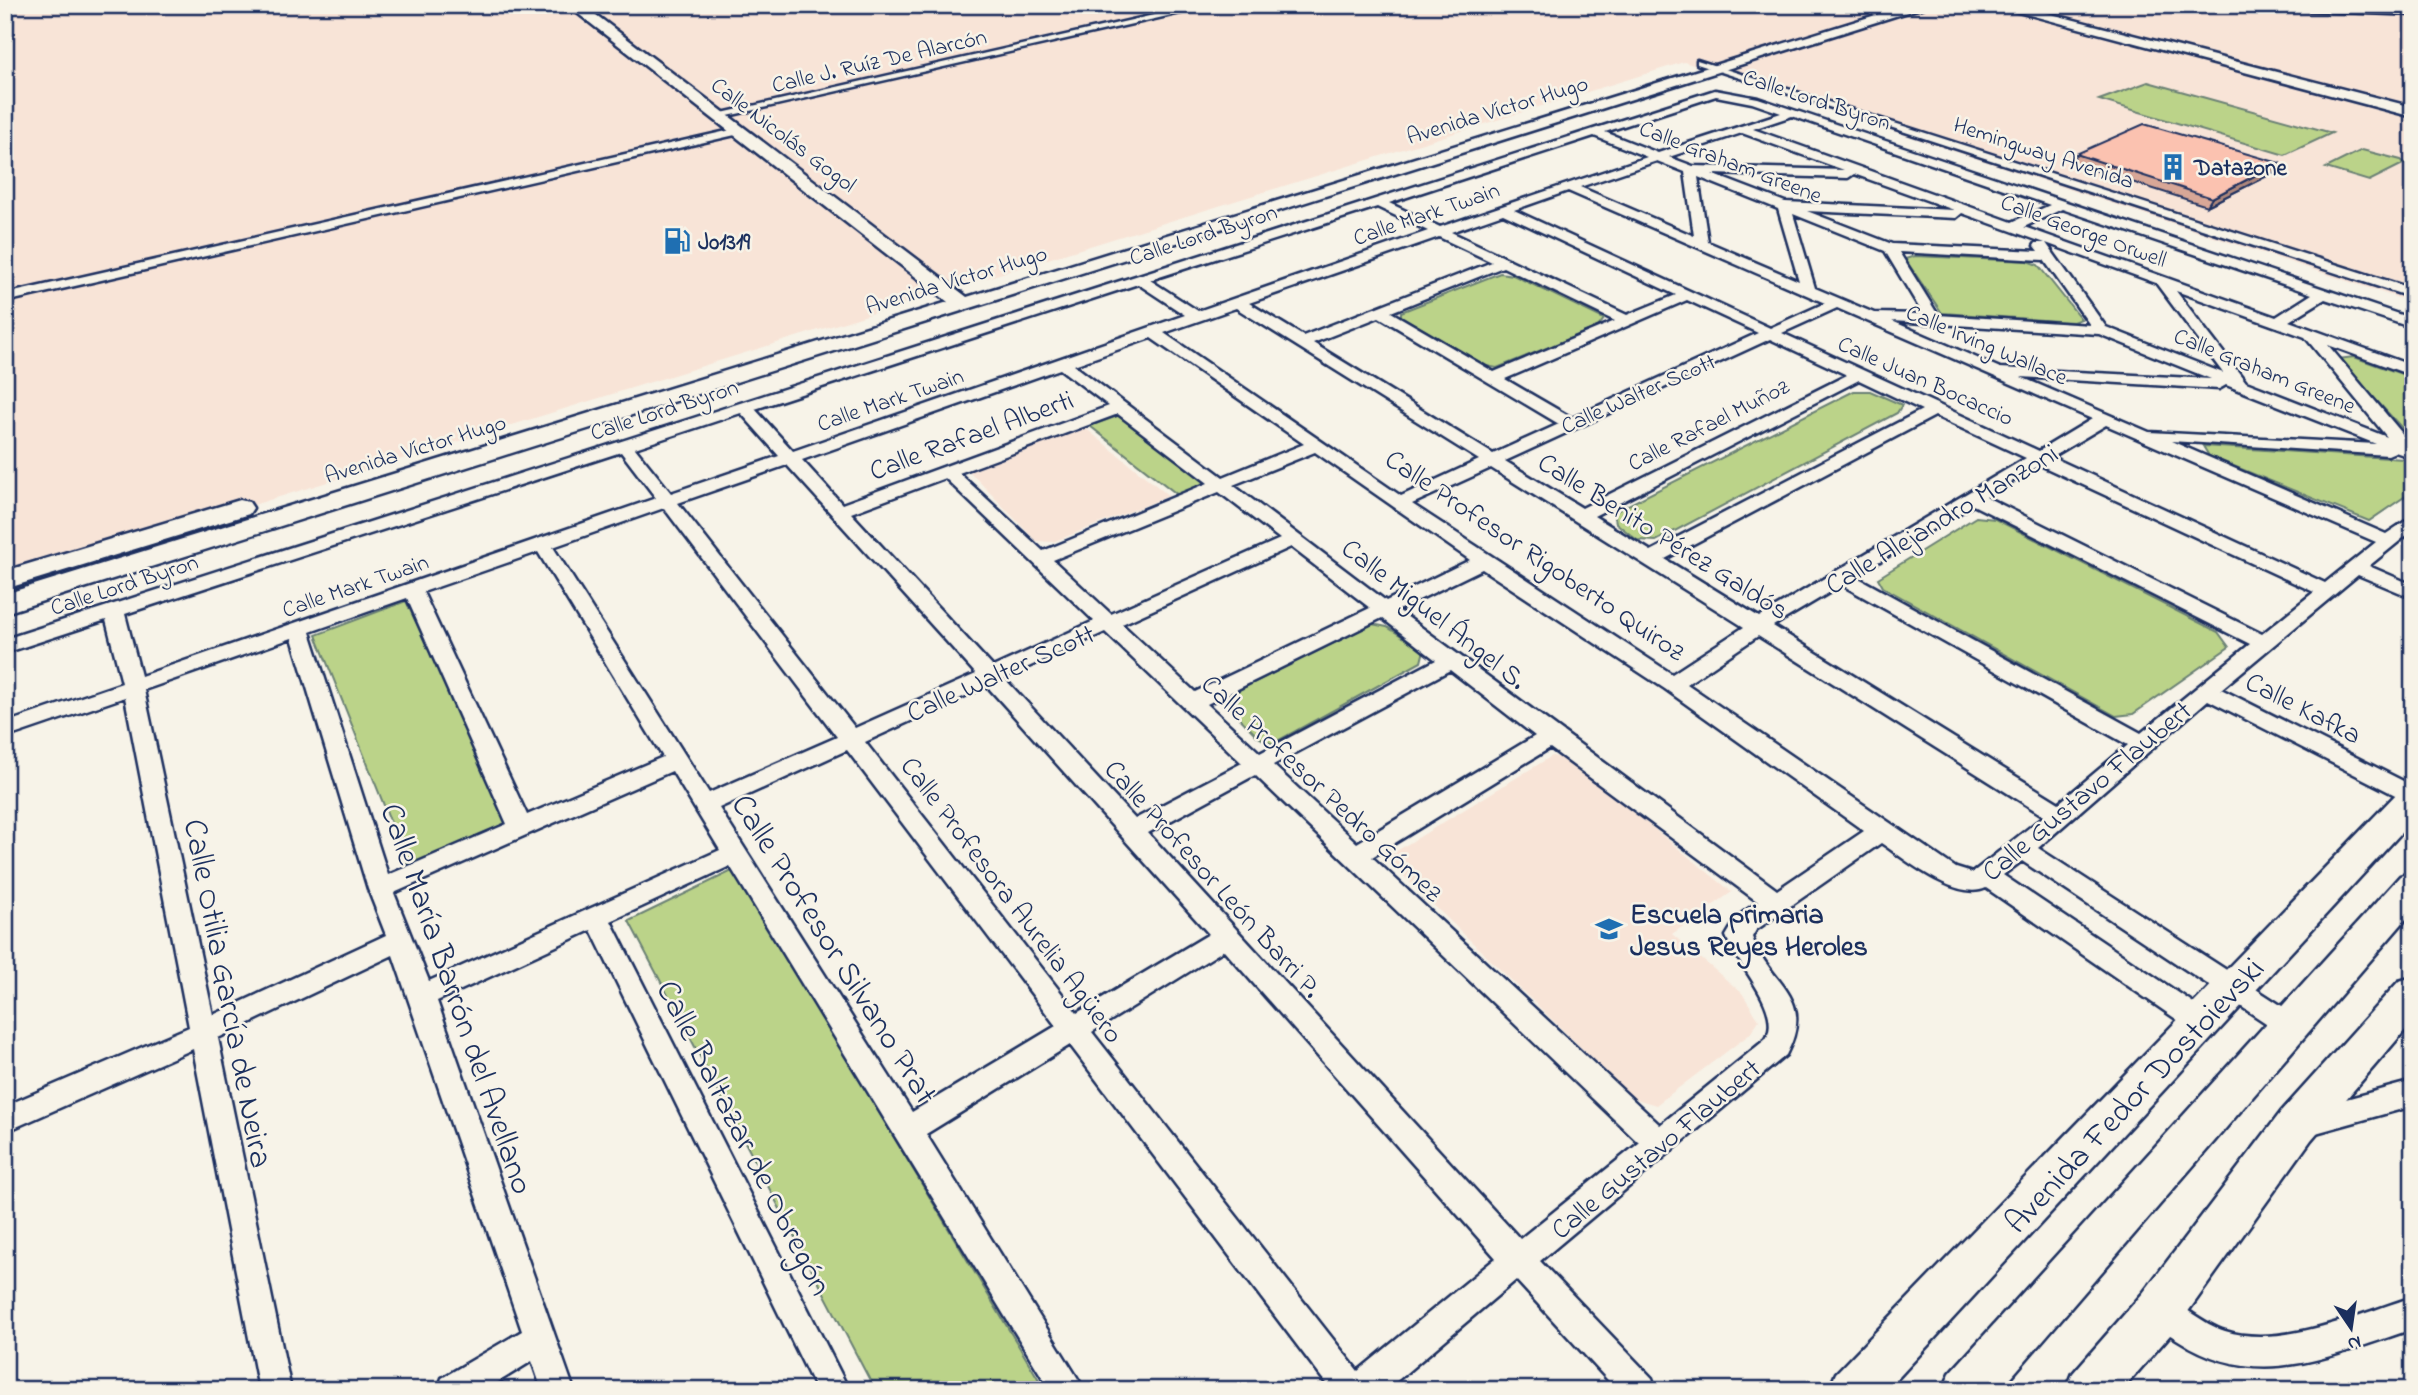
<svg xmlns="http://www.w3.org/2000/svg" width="2418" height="1395" font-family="'Indie Flower',sans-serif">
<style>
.built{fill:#f8e4d7}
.green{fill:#bbd389;stroke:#6b8174;stroke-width:2}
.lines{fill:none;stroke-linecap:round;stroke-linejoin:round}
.street-casing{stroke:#1b2f5e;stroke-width:5}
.secondary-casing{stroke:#1b2f5e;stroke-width:5}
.street{fill:#f7f3e8;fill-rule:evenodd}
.secondary{fill:#f7f3e8;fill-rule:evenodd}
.wall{fill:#d8a797;stroke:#1b2f5e;stroke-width:2}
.shaded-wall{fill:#b0887b;stroke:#1b2f5e;stroke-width:2}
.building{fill:#fbc2b0;stroke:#1b2f5e;stroke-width:2}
.labels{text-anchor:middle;stroke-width:5;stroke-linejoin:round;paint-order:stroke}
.far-street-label{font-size:23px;fill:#1b2f5e;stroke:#f7f3e8}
.far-poi-label{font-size:23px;font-weight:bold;fill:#1b2f5e;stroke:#f7f3e8;text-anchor:start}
.street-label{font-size:28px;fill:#1b2f5e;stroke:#f7f3e8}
.poi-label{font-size:28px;font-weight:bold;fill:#1b2f5e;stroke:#f7f3e8;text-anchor:start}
.near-street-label{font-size:33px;fill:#1b2f5e;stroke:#f7f3e8}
</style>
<rect width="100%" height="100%" fill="#f7f3e8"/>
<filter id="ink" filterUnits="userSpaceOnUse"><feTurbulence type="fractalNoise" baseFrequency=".0143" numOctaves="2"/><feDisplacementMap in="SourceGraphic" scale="14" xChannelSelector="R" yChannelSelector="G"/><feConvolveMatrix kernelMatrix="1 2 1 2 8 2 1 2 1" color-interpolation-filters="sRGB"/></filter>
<g filter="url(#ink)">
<g class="built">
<polygon points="5,5 2413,5 2413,303 1684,62 5,582"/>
<polygon points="1084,427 1169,496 1053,542 1036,541 968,470"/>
<polygon points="1552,756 1568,759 1732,892 1672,934 1742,993 1759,1020 1750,1034 1656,1105 1633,1098 1385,858"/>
</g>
<g class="green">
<polygon points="2148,82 2332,133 2285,155 2099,100"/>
<polygon points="2362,150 2401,160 2405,163 2369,181 2326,168"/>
<polygon points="1915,256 2027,261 2038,265 2081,319 2073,322 1942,313 1905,259"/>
<polygon points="1500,273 1513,275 1604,319 1598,327 1497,368 1486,366 1401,316 1401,312"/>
<polygon points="2354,357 2413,378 2413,440 2338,359"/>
<polygon points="1854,391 1870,391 1902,405 1897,413 1656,541 1637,540 1616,523 1614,512"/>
<polygon points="1123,414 1212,481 1178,495 1090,426"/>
<polygon points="2203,446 2404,459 2413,463 2413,491 2369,521 2209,456"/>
<polygon points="1976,517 1995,519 2218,632 2229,647 2133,714 2116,716 1883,587 1878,578"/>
<polygon points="406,601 512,824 409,868 316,635"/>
<polygon points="1372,624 1387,627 1424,650 1421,662 1272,744 1258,737 1227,705 1233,693"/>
<polygon points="734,870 1045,1390 875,1390 629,921"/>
</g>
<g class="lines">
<defs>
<g id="street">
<polygon points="1198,5 1216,5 719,118 713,115"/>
<polygon points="1697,60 2413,289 2413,298 1697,64"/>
<path d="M1715,90L1758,98L2413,319V328L2325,299L2289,321L2413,366V376L2328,345L2411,444L2413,458L2395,452L2388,455L2171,441L2386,534L2413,516V530L2369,566L2413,585V598L2358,575L2221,689L2413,786V804L2208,700L2038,848L2299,1017L2303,1025L2299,1033L2290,1036L2281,1033L2022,861L2003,875L2210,1014L2214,1022L2210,1030L2201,1033L2192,1030L1986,888C1957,902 1905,859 1881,843L1756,930L1752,937C1770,986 1817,995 1786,1055L1540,1261L1652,1378L1656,1390H1617L1516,1280L1386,1390H1331L1070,1045L926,1134L1085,1390H1050L730,866L611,921L849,1390H816L591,930L437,1001L574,1390H542L532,1361L485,1390H438L442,1378L522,1331L393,955L218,1038L291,1390H259L193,1049L5,1132V1106L189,1027L125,697L5,738V723L122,683L106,620L5,653V639ZM1716,96L1752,103L1781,113L1658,153L1605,132ZM1792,116L2050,205L2012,222L1753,129ZM1742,133L1844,170L1693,166L1669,157ZM1594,136L1647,157L1440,227L1389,203ZM1657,161L1685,172L1694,236L1580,187ZM1712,174L1848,178L1854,174L1954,210L1785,202ZM1698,177L1778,209L1799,281L1708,242ZM1568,191L1825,303L1770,328L1514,210ZM1377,207L1428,231L1198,311L1150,280ZM2062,209L2312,294L2276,317L2024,227ZM1807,211L1956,218L1962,213L2045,243H2036L2034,246L2038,251L1892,244ZM1503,214L1676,295L1627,315L1451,232ZM1793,214L1885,251L1923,314L1874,313L1815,288ZM1439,237L1492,262L1303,336L1249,303ZM2046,243L2156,283L2223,373L2106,327ZM1899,252L2044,260L2090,325L1938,315ZM1503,267L1615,321L1494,372L1391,312ZM1138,284L1185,315L793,451L755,409ZM2176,291L2305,337L2387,437L2246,382ZM1687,300L1758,333L1572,418L1505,379ZM1236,308L1479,460L1401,496L1164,333ZM1837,308L2092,419L2039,451L1782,333ZM1379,317L1559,424L1493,454L1313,343ZM1892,321L2099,334L2211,379L2000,368ZM1151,338L1304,444L1223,477L1074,365ZM1770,339L1847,375L1582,508L1505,461ZM1060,369L1109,406L842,504L802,460ZM2021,377L2219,389L2226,385L2376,444L2149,432ZM1859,380L1922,410L1651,551L1594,516ZM741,413L779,456L671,493L635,448ZM1118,414L1208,483L1043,551L959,473ZM1935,416L2026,458L1759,617L1665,559ZM2106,425L2376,542L2325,583L2052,457ZM621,452L656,498L141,676L125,614ZM1315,452L1470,560L1386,601L1233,485ZM787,465L976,674L855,728L678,503ZM2040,465L2314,592L2262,634L1986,497ZM1491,468L1744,627L1672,674L1412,504ZM945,478L1094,621L993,667L851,513ZM1219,492L1280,539L1111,614L1053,560ZM1973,505L2250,644L2141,733L1855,576ZM664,508L837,737L709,793L553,547ZM1291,547L1370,608L1195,692L1122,624ZM538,552L663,757L527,815L423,592ZM1482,569L1665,689L1864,831L1777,890L1398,610ZM1842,585L2128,745L2059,803L1773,626ZM407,598L507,824L388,875L310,632ZM1382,618L1436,660L1260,753L1207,704ZM1105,632L1242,763L1135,819L1004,678ZM1758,636L2044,816L1972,873L1956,868L1687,684ZM292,638L368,889L386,935L213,1015L144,690ZM1450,670L1535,736L1357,843L1273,765ZM987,686L1209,934L1077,1013L865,742ZM1550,748L1758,902L1738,916L1726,936C1737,966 1783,1009 1766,1039L1660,1125L1372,857ZM847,750L1056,1026L912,1112L719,808ZM672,771L720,850L429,981L394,893ZM1255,775L1639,1143L1520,1239L1148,833ZM1224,950L1496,1258L1358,1371L1092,1032Z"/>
<polygon points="740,128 744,129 744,133 5,302 5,294"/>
<polygon points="2413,1081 2413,1106 2305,1136 2295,1132 2291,1123 2295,1114 2305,1110"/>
<path d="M2160,1294C2183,1304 2202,1324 2225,1331C2280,1349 2360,1314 2413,1297V1329C2332,1355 2259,1392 2180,1341C2166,1332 2151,1325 2144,1310L2149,1299Z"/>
</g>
<g id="secondary">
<polygon points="567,5 583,5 967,297 1908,5 1930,5 5,613 5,594 948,302"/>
<polygon points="1992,5 2016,5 2413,107 2413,117"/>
<polygon points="2265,5 2413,7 2413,15 2272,9"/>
<polygon points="240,500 249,502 253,508 249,514 5,589 5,571"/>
<polygon points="2413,786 2413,820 1887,1390 1829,1390 1836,1373 2401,789"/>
<polygon points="2413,872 2413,911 2000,1390 1943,1390 1950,1373 2400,876"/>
<polygon points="2413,977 2413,1021 2311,1140 2177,1327 2122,1390 2066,1390 2073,1373 2143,1293 2281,1112 2399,981"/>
</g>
</defs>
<use href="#street" class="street-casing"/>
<use href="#secondary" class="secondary-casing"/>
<use href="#street" class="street"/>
<use href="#secondary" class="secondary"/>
</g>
<polygon class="wall" points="2076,154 2279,163 2275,172 2207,206 2072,163"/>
<polygon class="shaded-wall" points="2279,163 2275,172 2207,206 2212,198"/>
<polygon class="building" points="2144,124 2279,163 2212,198 2076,154"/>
</g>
<defs>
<symbol id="building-bare" viewBox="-9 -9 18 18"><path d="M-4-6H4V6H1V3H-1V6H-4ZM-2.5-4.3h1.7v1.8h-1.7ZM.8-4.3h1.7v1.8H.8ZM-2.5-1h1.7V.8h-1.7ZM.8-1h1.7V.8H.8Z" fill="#1f6fb2" stroke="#f7f3e8" stroke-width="2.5" paint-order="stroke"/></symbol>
<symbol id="fuel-bare" viewBox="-9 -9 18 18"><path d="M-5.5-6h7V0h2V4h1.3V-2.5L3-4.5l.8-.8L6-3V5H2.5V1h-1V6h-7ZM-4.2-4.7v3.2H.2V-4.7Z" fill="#1f6fb2" stroke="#f7f3e8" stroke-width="2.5" paint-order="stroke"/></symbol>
<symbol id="school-bare" viewBox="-9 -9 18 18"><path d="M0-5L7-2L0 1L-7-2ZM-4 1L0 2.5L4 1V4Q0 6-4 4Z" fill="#1f6fb2" stroke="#f7f3e8" stroke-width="2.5" paint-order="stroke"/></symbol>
</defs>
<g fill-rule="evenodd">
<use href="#building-bare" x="2154" y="148" width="38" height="38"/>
<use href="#fuel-bare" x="658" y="222" width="38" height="38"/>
<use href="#school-bare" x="1590" y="910" width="38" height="38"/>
</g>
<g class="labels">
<g class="far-street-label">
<text transform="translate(879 60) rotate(-13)" y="8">Calle J. Ruíz De Alarcón</text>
<text transform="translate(1817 99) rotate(18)" y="8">Calle Lord Byron</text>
<text transform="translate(1497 109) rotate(-17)" y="8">Avenida Víctor Hugo</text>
<text transform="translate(784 134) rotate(37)" y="8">Calle Nicolás Gogol</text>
<text transform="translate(2044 152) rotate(18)" y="8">Hemingway Avenida</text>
<text transform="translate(1731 161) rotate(21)" y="8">Calle Graham Greene</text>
<text transform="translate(1426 213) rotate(-19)" y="8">Calle Mark Twain</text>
<text transform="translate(2084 230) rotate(20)" y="8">Calle George Orwell</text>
<text transform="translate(1203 234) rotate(-18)" y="8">Calle Lord Byron</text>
<text transform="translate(956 279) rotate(-17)" y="8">Avenida Víctor Hugo</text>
<text transform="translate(1987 344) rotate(23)" y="8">Calle Irving Wallace</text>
<text transform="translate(2265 370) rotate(22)" y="8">Calle Graham Greene</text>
<text transform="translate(1926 380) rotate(24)" y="8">Calle Juan Bocaccio</text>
<text transform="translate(1638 393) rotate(-24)" y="8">Calle Walter Scott</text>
<text transform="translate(890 399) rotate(-19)" y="8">Calle Mark Twain</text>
<text transform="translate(664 409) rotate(-18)" y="8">Calle Lord Byron</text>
<text transform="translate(1708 424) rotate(-27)" y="8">Calle Rafael Muñoz</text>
<text transform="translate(415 448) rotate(-17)" y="8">Avenida Víctor Hugo</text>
<text transform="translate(124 584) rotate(-18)" y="8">Calle Lord Byron</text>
<text transform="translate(355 585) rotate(-19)" y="8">Calle Mark Twain</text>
</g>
<g class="far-poi-label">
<text x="2194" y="175">Datazone</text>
<text x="698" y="249">J01319</text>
</g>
<g class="street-label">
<text transform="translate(971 434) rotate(-20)" y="10">Calle Rafael Alberti</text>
<text transform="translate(1941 518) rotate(-31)" y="10">Calle Alejandro Manzoni</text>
<text transform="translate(1664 535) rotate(32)" y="10">Calle Benito Pérez Galdós</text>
<text transform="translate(1536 554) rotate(34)" y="10">Calle Profesor Rigoberto Quiroz</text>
<text transform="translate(1435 613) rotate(38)" y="10">Calle Miguel Ángel S.</text>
<text transform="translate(1000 672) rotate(-24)" y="10">Calle Walter Scott</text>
<text transform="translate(2304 707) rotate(27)" y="10">Calle Kafka</text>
<text transform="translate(1323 787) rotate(43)" y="10">Calle Profesor Pedro Gómez</text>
<text transform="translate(2086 790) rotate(-40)" y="10">Calle Gustavo Flaubert</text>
<text transform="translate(1214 878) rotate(48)" y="10">Calle Profesor León Barri P.</text>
<text transform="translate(1013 899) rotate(53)" y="10">Calle Profesora Aurelia Agüero</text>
<text transform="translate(1655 1148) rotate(-40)" y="10">Calle Gustavo Flaubert</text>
</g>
<g class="poi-label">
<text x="1630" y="923">Escuela primaria<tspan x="1630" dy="32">Jesus Reyes Heroles</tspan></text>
</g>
<g class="near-street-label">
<text transform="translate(836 948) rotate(58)" y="12">Calle Profesor Silvano Prat</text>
<text transform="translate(230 993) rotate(79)" y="12">Calle Otilia García de Neira</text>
<text transform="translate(459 998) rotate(71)" y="12">Calle María Barrón del Avellano</text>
<text transform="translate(2133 1094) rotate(-47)" y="12">Avenida Fedor Dostoievski</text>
<text transform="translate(746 1137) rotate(63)" y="12">Calle Baltazar de Obregón</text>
</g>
</g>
<rect width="2418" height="1395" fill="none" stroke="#f7f3e8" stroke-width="28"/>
<rect x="14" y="14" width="2390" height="1367" fill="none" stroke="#1b2f5e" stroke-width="2.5" filter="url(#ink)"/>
<g transform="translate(2351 1328) rotate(167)" stroke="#f7f3e8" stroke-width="5" paint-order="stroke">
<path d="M0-5L12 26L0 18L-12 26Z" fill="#1b2f5e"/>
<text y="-10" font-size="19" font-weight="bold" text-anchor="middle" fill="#1b2f5e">N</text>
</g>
</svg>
